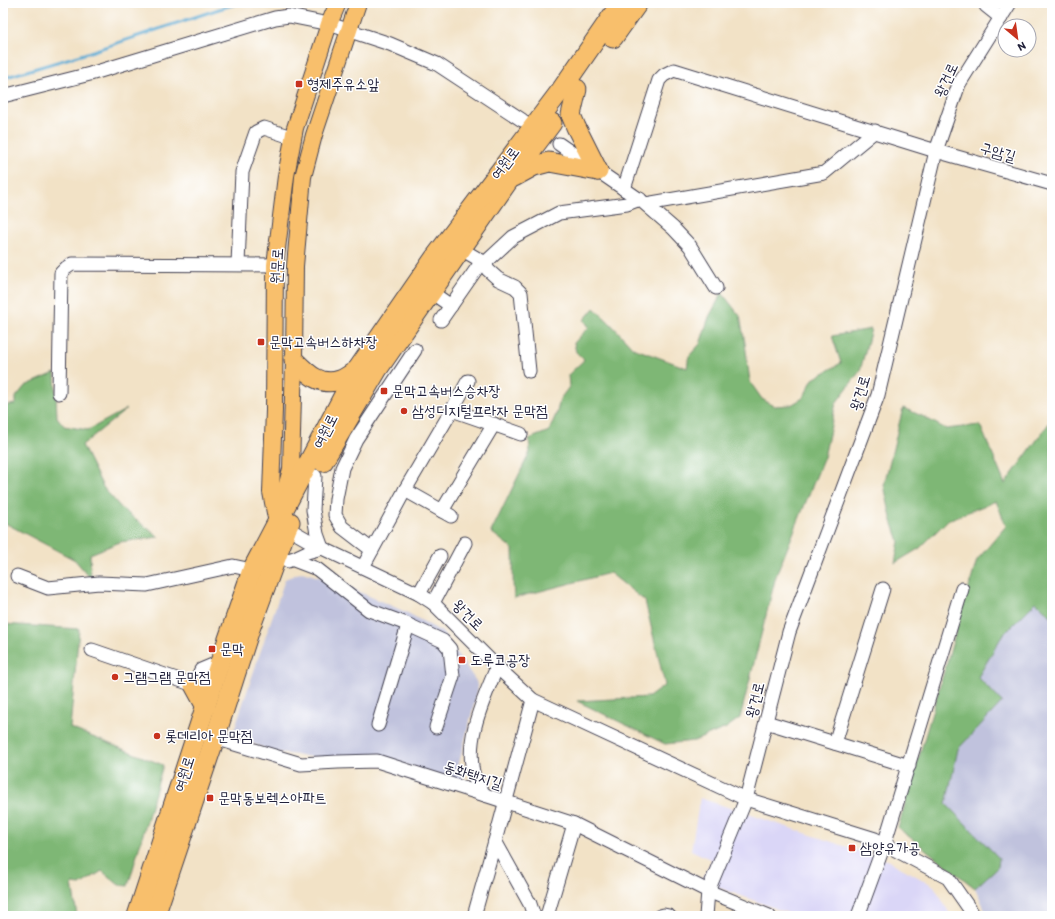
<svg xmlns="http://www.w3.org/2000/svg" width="1055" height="919" font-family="Itim,'Poor Story',sans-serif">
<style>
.built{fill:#dad6f7}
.industrial{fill:#c0c2dd}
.forest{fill:#7eb774;stroke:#506c58}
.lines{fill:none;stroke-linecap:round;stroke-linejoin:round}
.stream{stroke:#57a9d2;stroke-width:3}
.minor-casing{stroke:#413f50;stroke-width:15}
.major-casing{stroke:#413f50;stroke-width:18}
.highway-casing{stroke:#413f50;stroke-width:21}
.minor{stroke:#fff;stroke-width:13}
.major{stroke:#f8bf6c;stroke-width:16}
.highway{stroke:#f8bf6c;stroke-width:19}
.poi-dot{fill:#c8321e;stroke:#fff;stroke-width:1.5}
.labels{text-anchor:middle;stroke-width:3;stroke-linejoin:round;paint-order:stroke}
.street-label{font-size:15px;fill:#22223b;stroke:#fff}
.poi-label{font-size:15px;fill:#22223b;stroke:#fff;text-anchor:start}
</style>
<rect width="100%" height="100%" fill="#fff"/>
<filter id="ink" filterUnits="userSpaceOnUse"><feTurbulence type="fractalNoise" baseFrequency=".025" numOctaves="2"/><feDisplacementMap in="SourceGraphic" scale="8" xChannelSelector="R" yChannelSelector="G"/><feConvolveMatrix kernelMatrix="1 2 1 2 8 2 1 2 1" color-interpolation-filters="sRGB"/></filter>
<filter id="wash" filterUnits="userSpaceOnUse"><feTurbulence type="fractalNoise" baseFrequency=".012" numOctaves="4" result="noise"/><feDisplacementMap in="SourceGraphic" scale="16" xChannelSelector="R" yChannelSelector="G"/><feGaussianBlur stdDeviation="0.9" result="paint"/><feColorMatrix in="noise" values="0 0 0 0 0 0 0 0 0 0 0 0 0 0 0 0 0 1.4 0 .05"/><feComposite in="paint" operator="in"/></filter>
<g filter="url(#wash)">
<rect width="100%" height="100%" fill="#f2e2c6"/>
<polygon class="built" points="700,798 889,861 934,886 951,916 796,916 701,881 712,860 691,850"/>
<g class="industrial">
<polygon points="302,572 339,583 408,613 442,632 476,681 478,689 458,767 468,786 382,757 327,759 274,752 244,740 234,730 285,579"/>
<polygon points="1036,602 1052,617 1052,916 988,916 975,888 998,867 946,804 958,749 1002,702 978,677 1002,636"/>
</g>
<g class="forest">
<path d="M722,293L740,316L745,343L750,382L762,399L774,406L791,405L803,398L813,379L841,363L832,336L871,329L860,371L836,403L824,457L776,576L740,718L726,728L694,741L665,744L577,701L649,697L665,685L645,601L610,573L514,598C512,581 514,565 513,549L491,532L530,452L529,439L549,431L557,412L560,399L569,387L568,375L584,360L576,352L574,343L589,327L584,320L594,308L609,322L633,348L687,368L689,356L700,344L709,317Z"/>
<polygon points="55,373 57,417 64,426 88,430 127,409 82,445 103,487 122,509 159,537 120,542 90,554 91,579 75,560 3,522 3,406 16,404 16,397 25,386"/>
<polygon points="903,408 922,416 946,429 980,425 1005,484 1052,419 1052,617 1036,602 1002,636 978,677 1002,702 958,749 946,804 999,858 998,867 975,888 898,828 977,560 1006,526 996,501 948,520 920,548 895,563 899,541 891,518 884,485"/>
<polygon points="3,624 79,629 70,728 163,765 128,886 119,885 102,871 80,885 72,884 77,916 3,916"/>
</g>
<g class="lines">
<polyline class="stream" points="3,78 84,54 219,9 239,3"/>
</g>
</g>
<g filter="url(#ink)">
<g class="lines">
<defs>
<g id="minor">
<polyline points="985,3 986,6 1001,18"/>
<polyline points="3,96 90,74 275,18 289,16 329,24 390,44 437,64 522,120"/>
<polyline points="559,144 643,202 673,228 690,246 716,288"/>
<polyline points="624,189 659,80 664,75 674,70 936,151 1052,184"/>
<polyline points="646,204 824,173 875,131"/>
<polyline points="461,249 485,263 488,270 498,279 515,287 521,293 529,371"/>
<polyline points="485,263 513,237 559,213 627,204 640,199"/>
<polyline points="238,264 242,172 256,132 264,128 294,138"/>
<polyline points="431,292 451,306"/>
<polyline points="441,320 482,261"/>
<polyline points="59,393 61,273 66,268 72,264 275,265"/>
<polyline points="452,410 521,434"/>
<polyline points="405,490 451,516"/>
<polyline points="442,511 494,424"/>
<polyline points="287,528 322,548 419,594 433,603 497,667 533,700 746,799 875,839 948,878 971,911 974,916"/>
<polyline points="372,550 342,527 335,515 336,499 342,468 356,439 415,350"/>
<polyline points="291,559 317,569 369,610 404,623 443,641 450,649 453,676 436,727"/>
<polyline points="288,561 307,552 322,548 317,534 313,510 315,476"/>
<polyline points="363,567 405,490 452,410 468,381"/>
<polyline points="17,576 48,588 99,583 147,585 233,566 252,570"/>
<polyline points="419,594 440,556"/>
<polyline points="433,603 465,543"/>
<polyline points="92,650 194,685 201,670 220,662"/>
<polyline points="766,722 909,766"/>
<polyline points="378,725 408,625"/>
<polyline points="215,738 301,764 338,762 377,761 485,795 574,824 708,891 769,916"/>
<polyline points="835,743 883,589"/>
<path d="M485,795C481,790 476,783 474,777C464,739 483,701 497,667"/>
<polyline points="495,841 530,904 534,916"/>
<polyline points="474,916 495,841 533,700"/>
<polyline points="547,916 574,824"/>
<polyline points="660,916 664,915 669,916"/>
<polyline points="706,916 708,891 746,799 789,632 878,395 936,151 959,84 1010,3"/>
<polyline points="858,916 884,845 962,589"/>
</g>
<g id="major">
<polyline points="282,503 291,469 294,360 295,266 303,177 314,135 358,3"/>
<polyline points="276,518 271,492 274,410 275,265 286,176 295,128 329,24 338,3"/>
</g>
<g id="highway">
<polyline points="613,38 638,3"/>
<polyline points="577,89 571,115 576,127 598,171"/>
<polyline points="514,177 534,166 549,162 598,171"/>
<path d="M294,360C307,373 320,387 340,380C346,378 352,373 357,370"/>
<polyline points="323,462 378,369 509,180 552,123"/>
<polyline points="194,685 206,707"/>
<polyline points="137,916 220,662 252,570 357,370 435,257 561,90 621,3"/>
<polyline points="155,916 215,738 250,629 287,528 290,522"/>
</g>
</defs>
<use href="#minor" class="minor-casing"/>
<use href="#major" class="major-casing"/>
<use href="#highway" class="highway-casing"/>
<use href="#minor" class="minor"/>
<use href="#major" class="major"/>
<use href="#highway" class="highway"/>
</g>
</g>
<g class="poi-dot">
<rect x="295" y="80" width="8" height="8" rx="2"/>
<rect x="257" y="338" width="8" height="8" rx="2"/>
<rect x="380" y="387" width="8" height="8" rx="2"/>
<circle cx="404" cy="411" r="4"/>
<rect x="208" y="645" width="8" height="8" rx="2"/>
<rect x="458" y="656" width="8" height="8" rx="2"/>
<circle cx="115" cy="677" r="4"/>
<circle cx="157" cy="736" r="4"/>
<rect x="206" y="794" width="8" height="8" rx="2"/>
<rect x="848" y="844" width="8" height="8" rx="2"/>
</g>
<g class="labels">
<g class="street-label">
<text transform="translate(946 80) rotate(-65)" y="5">왕건로</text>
<text transform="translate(998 152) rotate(16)" y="5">구암길</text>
<text transform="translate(505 163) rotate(-53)" y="5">여원로</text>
<text transform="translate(277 266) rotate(-87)" y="5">원문로</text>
<text transform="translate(860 393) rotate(-73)" y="5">왕건로</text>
<text transform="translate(325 431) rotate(-63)" y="5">여원로</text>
<text transform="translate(468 615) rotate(45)" y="5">왕건로</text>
<text transform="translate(755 700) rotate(-76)" y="5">왕건로</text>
<text transform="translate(184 774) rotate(-72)" y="5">여원로</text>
<text transform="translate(473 775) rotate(18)" y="5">동화택지길</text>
</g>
<g class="poi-label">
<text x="307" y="89">형제주유소앞</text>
<text x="269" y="347">문막고속버스하차장</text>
<text x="392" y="396">문막고속버스승차장</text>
<text x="412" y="416">삼성디지털프라자 문막점</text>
<text x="220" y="654">문막</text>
<text x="470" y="665">도루코공장</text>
<text x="123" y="682">그램그램 문막점</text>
<text x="165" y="741">롯데리아 문막점</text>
<text x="218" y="803">문막동보렉스아파트</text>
<text x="860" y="853">삼양유가공</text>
</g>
</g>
<rect width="1055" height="919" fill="none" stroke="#fff" stroke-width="16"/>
<g transform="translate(1017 38) rotate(151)"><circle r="19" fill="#ffffff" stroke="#a7a7b1"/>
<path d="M0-3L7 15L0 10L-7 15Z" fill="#c8321e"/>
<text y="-6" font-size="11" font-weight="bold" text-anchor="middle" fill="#22223b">N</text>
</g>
</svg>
